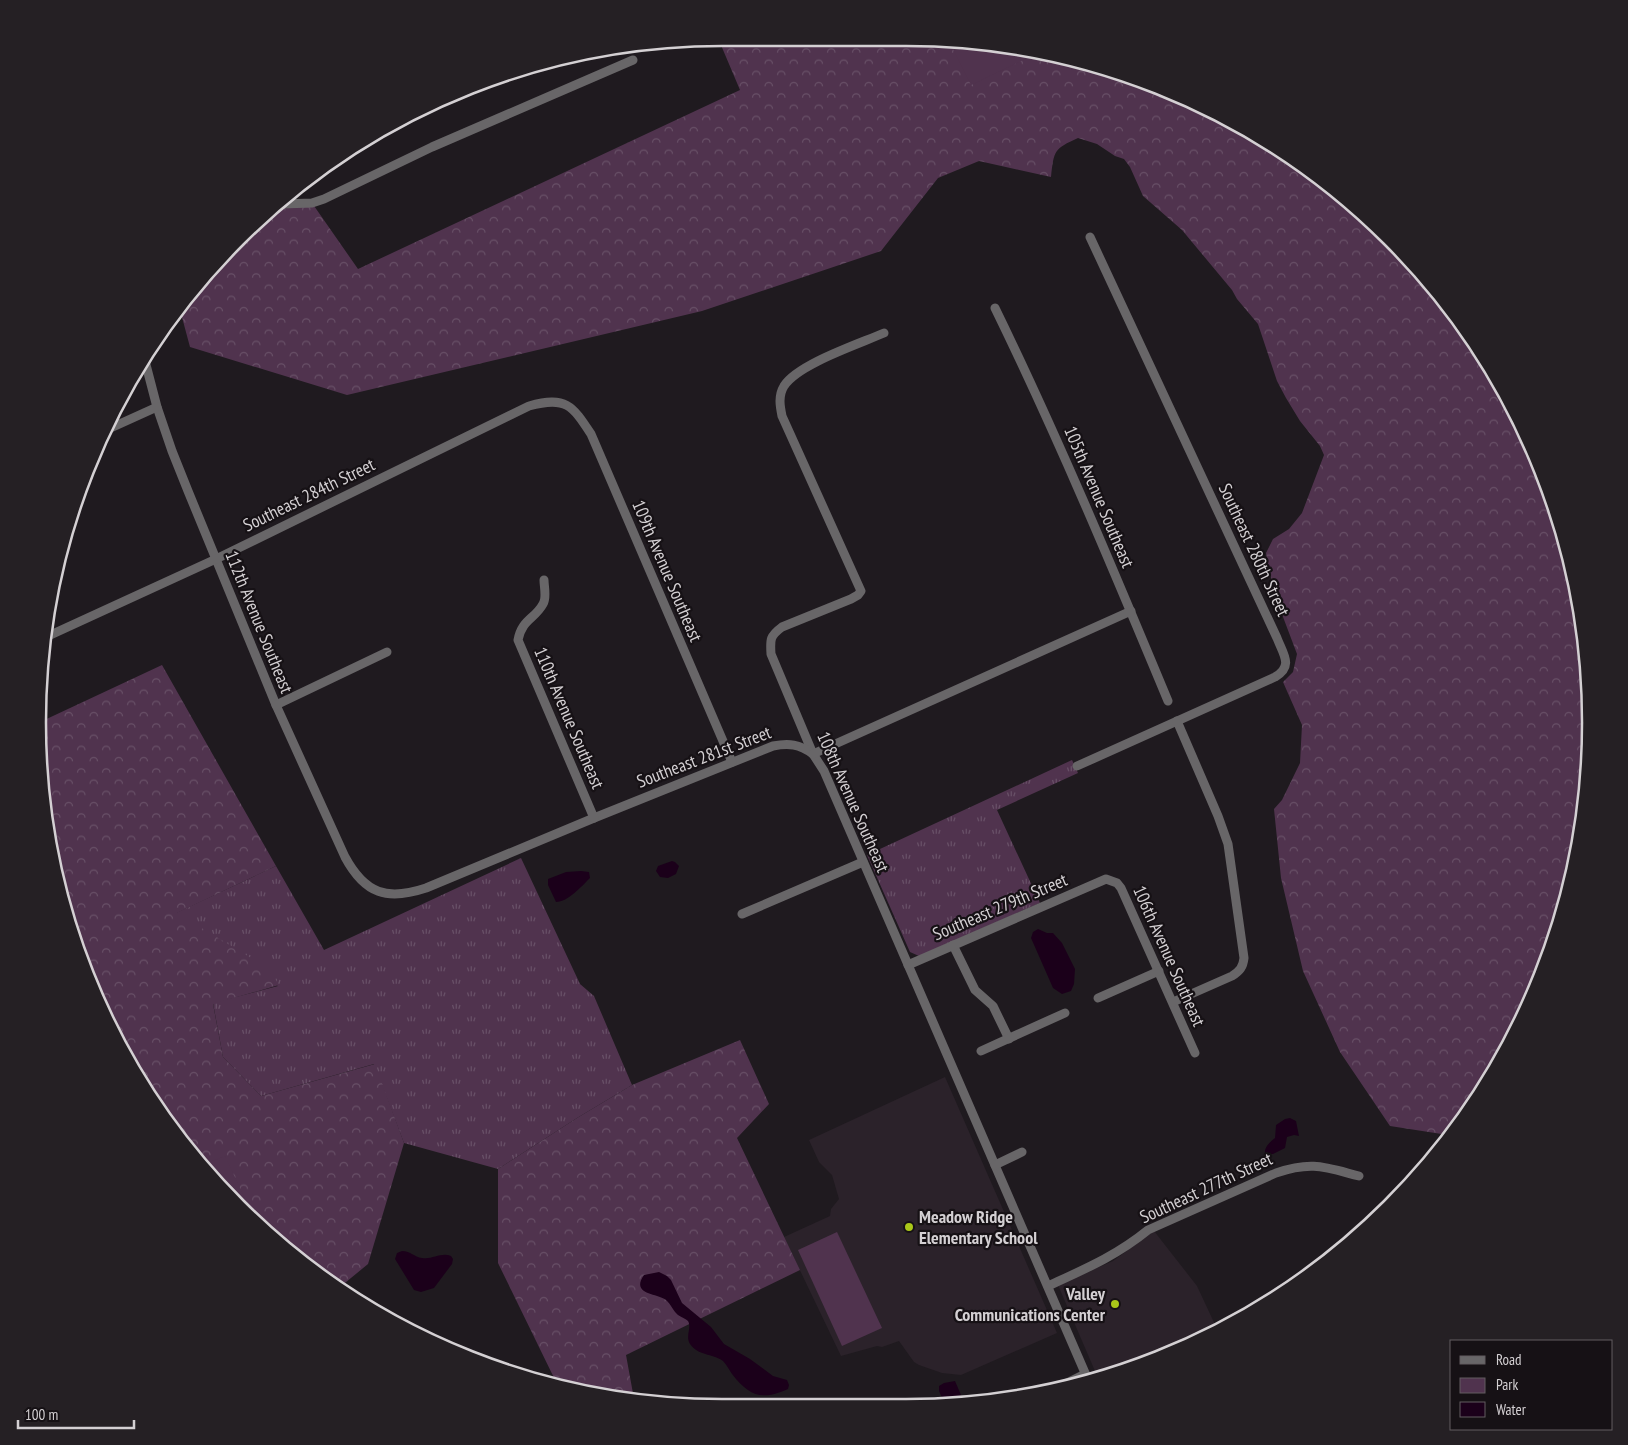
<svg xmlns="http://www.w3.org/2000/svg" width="1628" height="1445" font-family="'PT Sans Narrow',sans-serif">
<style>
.built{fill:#2b222a}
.grass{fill:url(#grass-tufts)}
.forest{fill:url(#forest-crowns)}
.park{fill:#50334e}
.water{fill:#1b001a}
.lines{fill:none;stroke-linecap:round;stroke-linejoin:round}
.minor{stroke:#686668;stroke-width:9}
.poi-dot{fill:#aac719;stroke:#161115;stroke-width:2}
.labels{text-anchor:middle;stroke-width:4.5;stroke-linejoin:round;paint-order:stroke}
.street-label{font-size:18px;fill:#d4d0d3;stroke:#161115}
.poi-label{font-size:18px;font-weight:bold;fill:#d4d0d3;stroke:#161115;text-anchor:start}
.rim{fill:none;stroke:#d4d0d3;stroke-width:2.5}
</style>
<defs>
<pattern id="grass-tufts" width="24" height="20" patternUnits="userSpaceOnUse" patternTransform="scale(1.25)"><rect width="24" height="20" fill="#50334e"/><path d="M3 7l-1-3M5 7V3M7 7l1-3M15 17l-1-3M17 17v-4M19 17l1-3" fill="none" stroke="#685067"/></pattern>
<pattern id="forest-crowns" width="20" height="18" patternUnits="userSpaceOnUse" patternTransform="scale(1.25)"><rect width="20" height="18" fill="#50334e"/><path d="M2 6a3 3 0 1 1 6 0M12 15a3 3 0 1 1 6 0" fill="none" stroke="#685067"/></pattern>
</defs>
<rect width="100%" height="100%" fill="#1f1a1f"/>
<g class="built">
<polygon points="945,1077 1057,1333 961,1375 942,1373 919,1365 914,1362 899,1341 882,1347 877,1346 841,1356 784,1237 830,1216 831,1209 839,1199 832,1175 819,1162 809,1140"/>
<polygon points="1154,1231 1197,1286 1218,1331 1208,1337 1098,1378 1058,1285 1113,1261"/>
</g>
<g class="grass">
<polygon points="1072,760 1078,773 997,810 1040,903 919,956 910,952 867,855"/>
<polygon points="521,858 580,984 594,996 632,1085 577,1118 498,1169 404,1143 374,1064 261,1096 223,1057 213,1003 278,986 176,913 276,866 324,950"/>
</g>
<g class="forest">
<path d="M718,38L950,39L1039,51L1126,74L1248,129L1357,208L1449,306L1520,420L1567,545L1589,678L1585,812L1554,943L1499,1065L1448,1135L1390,1126L1340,1052L1303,971L1281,878L1274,809L1282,800L1300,763L1302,725L1283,682L1293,672L1297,654L1277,601L1268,566L1266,553L1273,539L1289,529L1302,513L1324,455L1320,446L1300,421L1286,398L1277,381L1258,324L1237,299L1232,290L1182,230L1143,196L1130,167L1124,159L1115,156L1097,144L1078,138C1054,149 1054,150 1051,177L979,161L938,178L881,251L702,311L347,395L190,347L179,306L280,205L312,203L358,269L740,90Z"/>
<polygon points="162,665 276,866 177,913 269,969 279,985 213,1004 223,1057 261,1096 375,1064 404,1143 368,1264 340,1287 306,1266 207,1174 108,1026 61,900 38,723"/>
<polygon points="740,1040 769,1104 737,1138 800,1270 626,1355 634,1399 558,1386 498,1263 498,1169 577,1118 632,1085"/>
</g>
<g class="park">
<polygon points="948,39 1039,51 1042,51 971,85"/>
<polygon points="225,1156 254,1218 207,1174 202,1165"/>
<polygon points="837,1232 882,1328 842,1346 798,1250"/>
</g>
<g class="water">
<polygon points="672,861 675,862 679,866 676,874 668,878 660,877 656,871 658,866"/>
<path d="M581,871L589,872L590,878C582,886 568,902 556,902L548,885V879L566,872Z"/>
<polygon points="1038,929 1047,933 1053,933 1062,943 1075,969 1074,984 1071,991 1062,994 1053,988 1031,938 1033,932"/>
<path d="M1290,1118L1296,1121L1299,1136L1294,1135L1287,1137L1285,1148L1273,1154H1265C1264,1147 1270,1142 1275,1138L1276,1125L1285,1119Z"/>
<path d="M402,1251C411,1251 414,1257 422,1258C432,1260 441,1252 451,1256L453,1259L452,1264L434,1288L421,1292L414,1290L395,1259L397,1253Z"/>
<path d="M659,1272L667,1276L671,1280L682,1303L711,1327L724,1344L750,1359L773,1376L787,1380L789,1385L788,1389C762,1401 749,1396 732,1374C729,1370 727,1365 723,1361C712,1353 698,1356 690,1344C685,1336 692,1328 688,1321C686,1319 681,1317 678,1315C673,1311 671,1304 666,1300C658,1293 630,1295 644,1275Z"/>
<polygon points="955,1381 961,1395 955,1400 963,1399 965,1404 948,1406 953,1402 943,1400 939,1391 939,1386 944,1383"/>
</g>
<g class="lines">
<g class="minor">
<polyline points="281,204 312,203 324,199 432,147 633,60"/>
<path d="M995,308C1058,437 1113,569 1168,701"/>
<path d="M884,333C859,344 798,364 784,386C778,396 780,406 782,416L861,591L858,595L851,599L782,627C770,636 770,639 771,654L813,754L824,771L1089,1382"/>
<path d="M145,361L157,407L172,451L188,491L276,705L345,857C365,894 387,901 426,888L594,818L773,746C789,743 799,744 813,754"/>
<polyline points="104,431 157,407"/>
<path d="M544,580C544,587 547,598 543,604C535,619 522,619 518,640L594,818"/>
<path d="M46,637L216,559L529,406C566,396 572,405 591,434L732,762"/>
<polyline points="276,705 387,652"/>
<polyline points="813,754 1131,611"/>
<path d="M1077,766L1275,677C1294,666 1283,654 1277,638L1090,237"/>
<polyline points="742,914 863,862"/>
<polyline points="953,945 975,990 993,1006 1009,1039"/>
<polyline points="908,965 1106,879 1117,883 1121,888 1195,1053"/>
<polyline points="1098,998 1159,971"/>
<path d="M1173,1002L1232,976C1240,971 1243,967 1244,958L1228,844L1218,816L1177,721"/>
<polyline points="981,1051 1065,1013"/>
<polyline points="995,1165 1022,1152"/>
<path d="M1048,1286C1085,1269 1116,1256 1148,1230L1276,1173C1312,1161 1324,1167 1359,1176"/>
<polyline points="1055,1389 1085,1374"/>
</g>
</g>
<g class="poi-dot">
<circle cx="909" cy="1227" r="5"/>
<circle cx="1115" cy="1304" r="5"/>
</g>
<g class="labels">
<g class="street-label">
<text transform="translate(309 495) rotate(-26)" y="6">Southeast 284th Street</text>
<text transform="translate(1099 497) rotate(67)" y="6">105th Avenue Southeast</text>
<text transform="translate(1254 550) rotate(65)" y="6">Southeast 280th Street</text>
<text transform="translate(667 571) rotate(67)" y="6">109th Avenue Southeast</text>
<text transform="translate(259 622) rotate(68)" y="6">112th Avenue Southeast</text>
<text transform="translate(569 718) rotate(67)" y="6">110th Avenue Southeast</text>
<text transform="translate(704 757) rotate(-21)" y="6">Southeast 281st Street</text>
<text transform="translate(853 802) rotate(66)" y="6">108th Avenue Southeast</text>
<text transform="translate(1000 907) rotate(-23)" y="6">Southeast 279th Street</text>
<text transform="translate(1169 956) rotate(66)" y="6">106th Avenue Southeast</text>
<text transform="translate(1206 1188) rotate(-25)" y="6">Southeast 277th Street</text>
</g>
<g class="poi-label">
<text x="919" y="1223">Meadow Ridge<tspan x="919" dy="21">Elementary School</tspan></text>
<text x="1105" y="1300" text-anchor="end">Valley<tspan x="1105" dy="21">Communications Center</tspan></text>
</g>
</g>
<path d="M0 0H1628V1445H0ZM722 46H906A676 676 0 0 1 1582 722V723A676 676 0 0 1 906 1399H722A676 676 0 0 1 46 723V722A676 676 0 0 1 722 46Z" fill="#252024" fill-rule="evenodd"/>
<path class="rim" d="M722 46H906A676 676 0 0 1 1582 722V723A676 676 0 0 1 906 1399H722A676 676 0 0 1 46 723V722A676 676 0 0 1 722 46Z"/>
<rect x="1450" y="1340" width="162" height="90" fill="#161115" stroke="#625d61"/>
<rect x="1460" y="1356" width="25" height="8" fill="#686668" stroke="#625d61"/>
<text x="1496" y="1365" font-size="15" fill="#d4d0d3">Road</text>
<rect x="1460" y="1378" width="25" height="15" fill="#50334e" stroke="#625d61"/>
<text x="1496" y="1390" font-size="15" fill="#d4d0d3">Park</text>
<rect x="1460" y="1402" width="25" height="15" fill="#1b001a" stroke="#625d61"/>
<text x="1496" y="1415" font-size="15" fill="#d4d0d3">Water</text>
<path d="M18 1420v8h116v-8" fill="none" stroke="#d4d0d3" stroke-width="2.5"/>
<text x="25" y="1420" font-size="15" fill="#d4d0d3" stroke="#161115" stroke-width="4" paint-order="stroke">100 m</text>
</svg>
